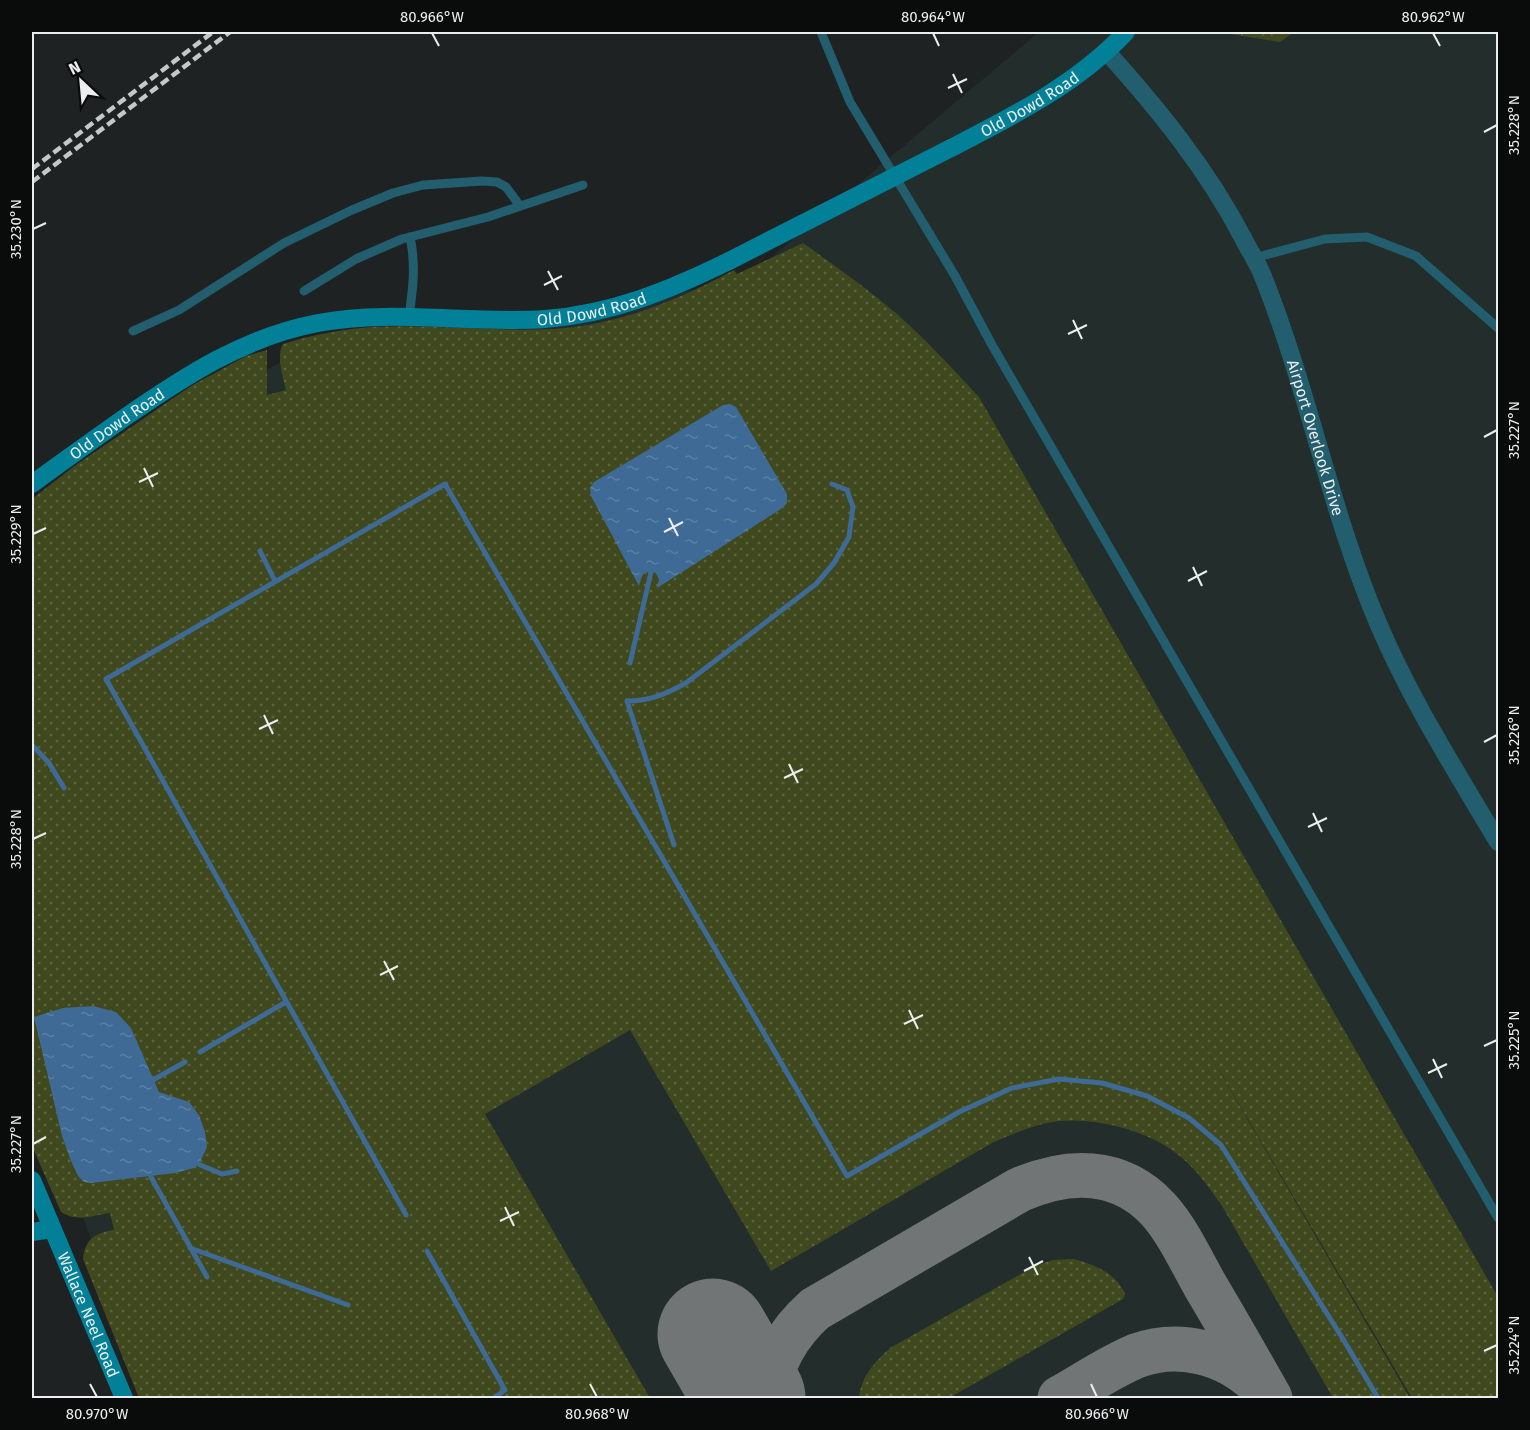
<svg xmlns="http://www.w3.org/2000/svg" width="1530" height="1430" font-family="'Fira Sans',sans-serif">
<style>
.built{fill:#222d2c}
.grass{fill:url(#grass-dots)}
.forest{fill:url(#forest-crowns)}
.water{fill:url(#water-ripples)}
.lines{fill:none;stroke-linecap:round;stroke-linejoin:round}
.stream{stroke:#3e6a95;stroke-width:5}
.taxiway{stroke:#727575;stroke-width:45}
.runway{stroke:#727575;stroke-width:111}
.lane{stroke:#225e6d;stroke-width:9}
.street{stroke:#225e6d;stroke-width:18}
.secondary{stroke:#028098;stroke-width:18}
.rail{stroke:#c5c8c8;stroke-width:4.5;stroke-dasharray:9 4.5;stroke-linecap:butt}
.secondary-bridge{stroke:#028098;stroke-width:18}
.ticks{fill:none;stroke:#ebeeee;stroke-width:2}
.labels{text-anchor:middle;stroke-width:4.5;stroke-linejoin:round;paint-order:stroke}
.street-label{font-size:16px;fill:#ebeeee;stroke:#0a0b0b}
.neatline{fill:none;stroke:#ebeeee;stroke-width:2}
.ticks-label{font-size:15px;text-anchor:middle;fill:#ebeeee}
</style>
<defs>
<pattern id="grass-dots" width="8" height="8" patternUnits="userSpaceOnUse" patternTransform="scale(1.5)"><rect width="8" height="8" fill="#40491e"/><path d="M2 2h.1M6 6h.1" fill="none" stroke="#5c643f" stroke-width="1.8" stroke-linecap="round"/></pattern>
<pattern id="forest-crowns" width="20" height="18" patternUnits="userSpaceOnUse" patternTransform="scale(1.5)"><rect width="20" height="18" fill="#40491e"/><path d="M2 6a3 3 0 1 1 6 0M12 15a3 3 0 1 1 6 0" fill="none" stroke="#5c643f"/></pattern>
<pattern id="water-ripples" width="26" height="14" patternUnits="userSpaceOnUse" patternTransform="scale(1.5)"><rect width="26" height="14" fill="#3e6a95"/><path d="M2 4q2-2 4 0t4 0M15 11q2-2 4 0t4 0" fill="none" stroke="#5a80a4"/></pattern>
</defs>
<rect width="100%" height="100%" fill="#1f2222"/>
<polygon class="built" points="1039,32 1498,32 1498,1398 153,1398 32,1086 32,521 37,513 293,354 742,282"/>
<g class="grass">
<path d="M803,243C835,266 868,289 898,315C927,341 953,369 979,397L1498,1297V1398H1412L1189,1019L1410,1398H1333L1222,1206C1210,1189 1198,1171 1181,1157C1150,1130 1088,1114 1047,1123C1028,1127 1010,1135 992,1143L771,1271L630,1030L485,1114L650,1398H139L83,1259C85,1239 95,1233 114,1230L110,1213C92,1215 79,1223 61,1212L32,1146V499L73,467L191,386L246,356L267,350V395L286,390C283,377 276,356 283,344C312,335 342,329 372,327C433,324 493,332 554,329C619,325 678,300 734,270L737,274Z"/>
<path d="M1073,1259C1094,1264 1116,1273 1125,1294L1123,1299L949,1398H859C861,1376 875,1362 890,1348L1035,1266L1053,1260Z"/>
</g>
<polygon class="forest" points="1219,32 1294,32 1280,42"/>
<g class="water">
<polygon points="730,404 736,407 787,494 787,503 781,509 657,588 659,580 656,573 645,572 642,576 639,586 591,496 590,488 594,482 723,405"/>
<polygon points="93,1006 116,1012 131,1028 159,1092 189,1102 199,1115 205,1132 207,1147 201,1160 194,1168 175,1173 91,1183 84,1182 78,1176 71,1161 62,1136 34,1017 63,1008"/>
</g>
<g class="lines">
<g class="stream">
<polyline points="260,551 275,581"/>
<polyline points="630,663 651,572"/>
<polyline points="32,745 49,763 64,788"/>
<path d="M674,845L627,701C650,701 666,694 686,683L816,584L834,563L849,537L853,507L847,490L832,484"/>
<polyline points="200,1052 286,1002"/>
<polyline points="153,1080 185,1062"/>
<polyline points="198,1164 222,1174 237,1171"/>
<polyline points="151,1177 207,1277"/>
<polyline points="406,1215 106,679 445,484 847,1176 959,1112 1012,1088 1059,1079 1102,1083 1147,1096 1189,1118 1221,1145 1343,1339 1378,1398"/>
<polyline points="190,1248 348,1305"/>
<polyline points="427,1251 505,1390 494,1398"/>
</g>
<g class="taxiway">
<path d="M767,1398C771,1363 788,1333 815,1309L1019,1190C1067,1169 1119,1167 1158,1209C1178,1231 1191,1261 1206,1287C1228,1324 1249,1361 1270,1398"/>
<path d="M1060,1398C1085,1384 1110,1367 1136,1356C1180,1340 1227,1353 1259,1384"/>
</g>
<polyline class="runway" points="713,1334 750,1398"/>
<g class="lane">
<polyline points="821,32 850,102 955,276 992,345 1498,1218"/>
<polyline points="1254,258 1325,239 1367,237 1416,256 1498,328"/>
<polyline points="304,291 356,259 402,239 488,217 583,185"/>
<path d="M409,316C413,289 416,264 410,237"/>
<polyline points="133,331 179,310 284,243 352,210 393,193 423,185 482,181 497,182 506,187 520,206"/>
</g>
<path class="street" id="s1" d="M1107,52C1159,110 1207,169 1243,238C1249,250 1257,262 1262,274C1308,388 1330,510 1378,623C1410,699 1456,771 1498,842"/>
<g class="secondary">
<path id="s2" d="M951,148C1015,115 1077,84 1126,32"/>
<path id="s3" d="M32,484C62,462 93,440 124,418C185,376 244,337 318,323C393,309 469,324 545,319C612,314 670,290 729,261"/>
<path id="s4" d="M32,1180L124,1398"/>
<polyline points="32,1232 52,1229"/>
</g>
<g class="rail">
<polyline points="32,169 213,32"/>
<polyline points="32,182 230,32"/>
</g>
<polyline class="secondary-bridge" points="729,261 951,148"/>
</g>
<path class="ticks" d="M432,33L439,46M933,33L939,46M1433,33L1440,46M953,74L962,93M948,88L967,79M1484,132L1497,125M33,229L46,223M548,271L558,290M544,285L562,276M1073,320L1082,339M1068,334L1087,325M1484,437L1497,430M144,468L153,487M139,482L158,473M669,518L678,536M664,532L683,522M33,534L46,528M1193,567L1202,586M1188,581L1207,571M264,715L273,734M259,729L278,720M1484,742L1497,735M789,764L798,783M784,778L803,769M1313,813L1322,832M1308,827L1327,818M33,839L46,833M384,961L394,980M380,975L398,966M909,1010L918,1029M904,1024L923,1015M1484,1046L1497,1040M1433,1059L1442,1078M1428,1073L1447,1064M33,1144L46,1137M505,1207L514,1226M500,1221L519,1212M1029,1257L1038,1275M1024,1271L1043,1261M1484,1351L1497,1345M90,1384L97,1397M590,1384L597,1397M1091,1384L1097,1397"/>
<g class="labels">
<g class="street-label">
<text dy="6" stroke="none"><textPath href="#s2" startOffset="90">Old Dowd Road</textPath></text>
<text dy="6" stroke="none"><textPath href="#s3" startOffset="606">Old Dowd Road</textPath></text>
<text dy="6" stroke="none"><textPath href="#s3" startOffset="104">Old Dowd Road</textPath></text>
<text dy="6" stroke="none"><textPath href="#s1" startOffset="444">Airport Overlook Drive</textPath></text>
<text dy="6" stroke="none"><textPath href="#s4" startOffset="146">Wallace Neel Road</textPath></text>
</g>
</g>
<rect width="1530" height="1430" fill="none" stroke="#0a0b0b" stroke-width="66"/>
<g transform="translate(81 81) rotate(334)" stroke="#0a0b0b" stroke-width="4.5" paint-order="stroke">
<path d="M0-4.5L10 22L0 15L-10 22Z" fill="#ebeeee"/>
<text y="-9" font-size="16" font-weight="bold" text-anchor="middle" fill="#ebeeee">N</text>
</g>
<rect x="33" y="33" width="1464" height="1364" class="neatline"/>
<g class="ticks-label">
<text x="432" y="22">80.966°W</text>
<text x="933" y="22">80.964°W</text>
<text x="1433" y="22">80.962°W</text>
<text transform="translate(1514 125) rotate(-90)" y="5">35.228°N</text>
<text transform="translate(16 229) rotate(-90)" y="5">35.230°N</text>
<text transform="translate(1514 430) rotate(-90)" y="5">35.227°N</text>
<text transform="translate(16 534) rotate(-90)" y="5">35.229°N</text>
<text transform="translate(1514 735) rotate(-90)" y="5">35.226°N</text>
<text transform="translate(16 839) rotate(-90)" y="5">35.228°N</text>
<text transform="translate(1514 1040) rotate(-90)" y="5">35.225°N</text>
<text transform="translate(16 1144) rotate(-90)" y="5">35.227°N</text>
<text transform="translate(1514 1345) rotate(-90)" y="5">35.224°N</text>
<text x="97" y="1419">80.970°W</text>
<text x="597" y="1419">80.968°W</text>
<text x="1097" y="1419">80.966°W</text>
</g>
</svg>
